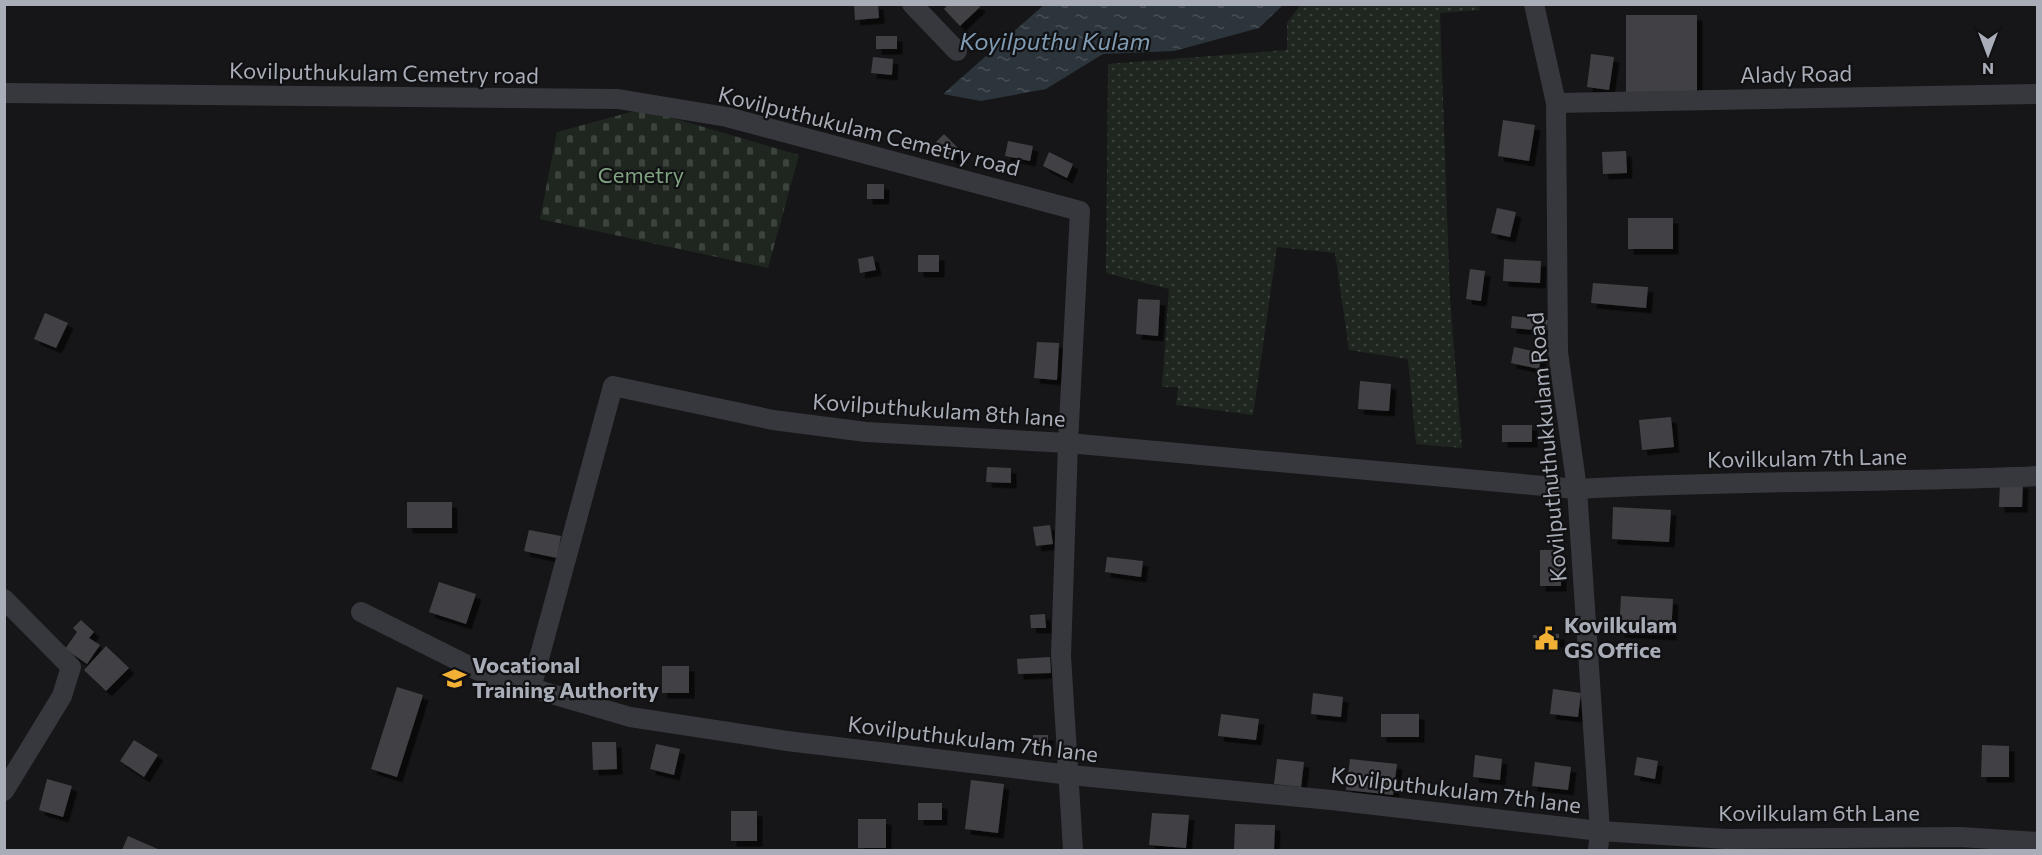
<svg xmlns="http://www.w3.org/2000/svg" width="2042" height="855" font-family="Commissioner,sans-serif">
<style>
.green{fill:url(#green-dots)}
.cemetery{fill:url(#cemetery-stones)}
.water{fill:url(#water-ripples)}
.building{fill:#404145;filter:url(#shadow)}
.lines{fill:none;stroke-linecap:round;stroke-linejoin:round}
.minor{stroke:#37383d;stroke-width:20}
.labels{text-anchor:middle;stroke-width:4.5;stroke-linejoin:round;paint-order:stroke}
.street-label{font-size:22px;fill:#a8adb8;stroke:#111113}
.park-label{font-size:22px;fill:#7fa381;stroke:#111113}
.poi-label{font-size:22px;font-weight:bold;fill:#a8adb8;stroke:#111113;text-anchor:start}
.water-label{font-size:24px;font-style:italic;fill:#7f9bb3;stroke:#111113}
</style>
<defs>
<pattern id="green-dots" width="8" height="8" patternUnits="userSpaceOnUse" patternTransform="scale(1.5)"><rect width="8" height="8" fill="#1e261f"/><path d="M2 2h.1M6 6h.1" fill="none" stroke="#3c433d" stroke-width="1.8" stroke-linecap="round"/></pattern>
<pattern id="cemetery-stones" width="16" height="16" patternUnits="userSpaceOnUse" patternTransform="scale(1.5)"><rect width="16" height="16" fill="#1e261f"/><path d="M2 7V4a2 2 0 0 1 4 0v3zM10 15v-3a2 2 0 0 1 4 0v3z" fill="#3c433d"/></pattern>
<pattern id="water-ripples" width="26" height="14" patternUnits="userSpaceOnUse" patternTransform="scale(1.5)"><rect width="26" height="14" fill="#2c353c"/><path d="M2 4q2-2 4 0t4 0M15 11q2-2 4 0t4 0" fill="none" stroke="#485056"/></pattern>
<filter id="shadow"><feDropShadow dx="5.5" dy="5.5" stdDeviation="0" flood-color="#0009"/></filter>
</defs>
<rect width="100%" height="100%" fill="#161618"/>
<polygon class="green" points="1301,4 1479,5 1480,10 1440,13 1450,299 1462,448 1416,444 1408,359 1349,350 1335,253 1277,247 1253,415 1176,405 1178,387 1162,387 1169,289 1106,273 1108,64 1287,50 1287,23"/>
<polygon class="cemetery" points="642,109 799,155 768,268 540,219 557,132"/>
<polygon class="water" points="1045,4 1283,4 1283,5 1259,28 1174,51 1103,54 1046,89 981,101 943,94"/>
<g class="building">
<polygon points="854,4 878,4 879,18 855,20"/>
<polygon points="948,4 978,4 980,7 960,26 944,9"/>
<rect x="1626" y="15" width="71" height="83"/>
<rect x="876" y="36" width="21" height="13"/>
<polygon points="1591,54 1614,57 1609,90 1587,87"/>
<polygon points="873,57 893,59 892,75 871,73"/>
<polygon points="1503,120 1535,125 1529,161 1498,156"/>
<polygon points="944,134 960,150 952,159 936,142"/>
<polygon points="1008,141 1033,146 1030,161 1005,156"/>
<polygon points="1626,151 1627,173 1603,174 1602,152"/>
<polygon points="1049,152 1073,164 1067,178 1043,166"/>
<rect x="867" y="184" width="17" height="15"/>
<polygon points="1497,208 1516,212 1510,237 1491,233"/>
<rect x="1628" y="218" width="45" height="31"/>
<rect x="918" y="255" width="21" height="17"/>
<polygon points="873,256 876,270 860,273 858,259"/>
<polygon points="1504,259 1541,261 1540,283 1503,281"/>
<polygon points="1470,269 1485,271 1481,301 1466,299"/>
<polygon points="1593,283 1648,287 1646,308 1591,303"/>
<polygon points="1138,299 1160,300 1158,336 1136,334"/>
<polygon points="45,313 68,323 56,348 34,339"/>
<polygon points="1512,316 1548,320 1547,331 1511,328"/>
<polygon points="1037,342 1059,343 1057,380 1034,378"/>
<polygon points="1514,347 1542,353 1539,369 1511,363"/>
<polygon points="1360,381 1391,384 1389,411 1358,409"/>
<polygon points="1671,417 1674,447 1642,450 1639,420"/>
<rect x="1502" y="425" width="30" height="17"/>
<polygon points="987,467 1011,468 1011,483 986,482"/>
<polygon points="2000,483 2023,483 2022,507 1999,507"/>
<rect x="407" y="502" width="45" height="26"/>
<polygon points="1613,507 1671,510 1669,542 1612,539"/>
<polygon points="1050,525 1053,544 1036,546 1033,527"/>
<polygon points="529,530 561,536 557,558 524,551"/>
<rect x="1540" y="550" width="21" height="36"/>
<polygon points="1107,557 1143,561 1141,577 1105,572"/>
<polygon points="439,582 476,594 466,624 429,612"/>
<polygon points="1621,596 1673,599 1671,635 1619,632"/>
<polygon points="1045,614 1046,628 1031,628 1030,615"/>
<polygon points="81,620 94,632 89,638 100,645 87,664 65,649 77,632 73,628"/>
<polygon points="1559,634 1559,642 1533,643 1533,635"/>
<polygon points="106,646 129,668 106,691 84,670"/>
<polygon points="1050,657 1051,673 1018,674 1017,659"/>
<rect x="662" y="666" width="27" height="27"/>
<polygon points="397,687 423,695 397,777 371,769"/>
<polygon points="1553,689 1581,693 1578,717 1550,714"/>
<polygon points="1313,693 1343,697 1341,717 1311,714"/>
<polygon points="1221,714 1259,719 1256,740 1218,736"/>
<rect x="1381" y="714" width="38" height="23"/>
<rect x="1033" y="735" width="15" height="12"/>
<polygon points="134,740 158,755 144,777 120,761"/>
<polygon points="592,742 616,742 617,769 593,770"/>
<polygon points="656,744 680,749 674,775 650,769"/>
<polygon points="1982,745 2009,746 2009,777 1981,777"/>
<polygon points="1475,755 1502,759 1500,780 1473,777"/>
<polygon points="1637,757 1658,761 1655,779 1634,775"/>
<polygon points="1277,759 1304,762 1301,787 1274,784"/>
<polygon points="1350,759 1397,764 1393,795 1346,790"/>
<polygon points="1535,762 1571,767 1568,790 1532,786"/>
<polygon points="47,779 72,786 63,817 39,810"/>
<polygon points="971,780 1004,784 998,833 965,829"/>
<rect x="918" y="803" width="24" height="17"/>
<rect x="731" y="811" width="26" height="30"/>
<polygon points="1152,813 1189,815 1186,848 1149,845"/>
<rect x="858" y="819" width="28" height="29"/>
<polygon points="1235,824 1275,825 1274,850 1234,850"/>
<polygon points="128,836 160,850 122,850"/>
</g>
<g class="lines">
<g class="minor">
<polyline points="912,4 957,51"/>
<polyline points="1534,4 1556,103 1558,352 1577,489 1600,831 1598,850"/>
<polyline points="4,93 618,99 727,117 1080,211 1068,443 1061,656 1073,850"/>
<polyline points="1556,103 2038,94"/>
<polyline points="4,599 71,667 62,696 4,791"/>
<polyline points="361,612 487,675 630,717 787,741 1070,775 1331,800 1600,831 1726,839 1960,837 2038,842"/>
<path d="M531,688L613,386L773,420L866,432L1068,443L1577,489C1730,480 1884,483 2038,476"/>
</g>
</g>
<defs>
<symbol id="civic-bare" viewBox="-9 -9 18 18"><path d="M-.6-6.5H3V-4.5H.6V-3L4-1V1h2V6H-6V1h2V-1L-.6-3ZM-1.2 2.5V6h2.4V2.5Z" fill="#f2b134" stroke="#111113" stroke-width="2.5" paint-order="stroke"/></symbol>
<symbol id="university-bare" viewBox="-9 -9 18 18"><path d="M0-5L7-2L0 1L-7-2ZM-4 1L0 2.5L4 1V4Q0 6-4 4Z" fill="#f2b134" stroke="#111113" stroke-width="2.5" paint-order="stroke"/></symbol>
</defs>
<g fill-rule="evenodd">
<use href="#civic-bare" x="1530" y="622" width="33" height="33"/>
<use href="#university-bare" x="438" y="662" width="33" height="33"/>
</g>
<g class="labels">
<g class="street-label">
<text transform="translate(384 73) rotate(1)" y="8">Kovilputhukulam Cemetry road</text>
<text transform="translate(1796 74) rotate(-1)" y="8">Alady Road</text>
<text transform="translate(869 131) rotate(14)" y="8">Kovilputhukulam Cemetry road</text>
<text transform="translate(939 410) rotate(4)" y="8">Kovilputhukulam 8th lane</text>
<text transform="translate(1547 447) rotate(-95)" y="8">Kovilputhuthukkulam Road</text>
<text transform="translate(1807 458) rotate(-1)" y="8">Kovilkulam 7th Lane</text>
<text transform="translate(973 739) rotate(7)" y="8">Kovilputhukulam 7th lane</text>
<text transform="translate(1456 790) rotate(7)" y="8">Kovilputhukulam 7th lane</text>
<text x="1819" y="821">Kovilkulam 6th Lane</text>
</g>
<g class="park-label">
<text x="641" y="183">Cemetry</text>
</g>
<g class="poi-label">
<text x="1564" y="633">Kovilkulam<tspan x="1564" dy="25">GS Office</tspan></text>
<text x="472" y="673">Vocational<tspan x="472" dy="25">Training Authority</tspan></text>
</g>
<g class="water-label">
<text x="1055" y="50">Koyilputhu Kulam</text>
</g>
</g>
<rect width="2042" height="855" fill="none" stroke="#a8adb8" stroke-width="12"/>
<g transform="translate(1988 54) rotate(180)" stroke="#111113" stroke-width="4.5" paint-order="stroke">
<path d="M0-4.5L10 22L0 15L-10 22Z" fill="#a8adb8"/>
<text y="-9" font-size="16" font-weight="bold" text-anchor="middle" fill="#a8adb8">N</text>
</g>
</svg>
